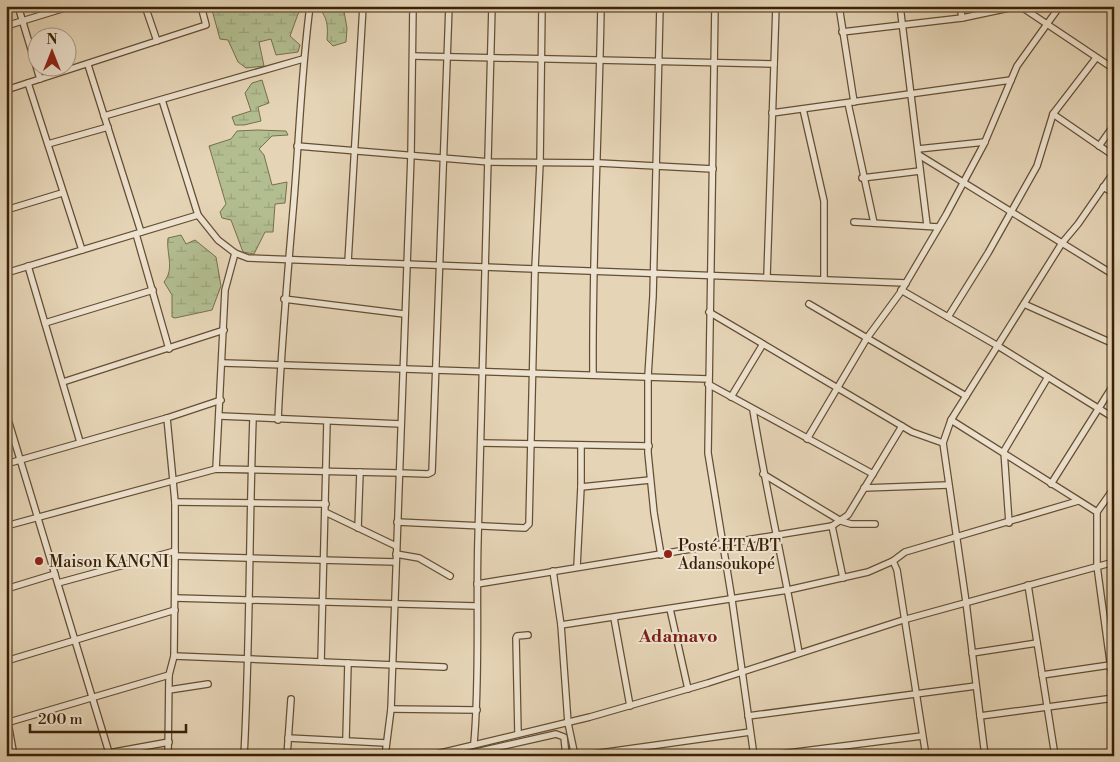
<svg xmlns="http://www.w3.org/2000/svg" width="1120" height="762" font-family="'Libre Bodoni',serif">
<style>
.wetland{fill:url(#wetland-marsh);stroke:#76704b}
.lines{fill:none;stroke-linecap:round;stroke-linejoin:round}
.street-casing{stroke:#654e32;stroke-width:8}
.street{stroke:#eee3d0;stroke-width:5.5}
.poi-dot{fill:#8f2418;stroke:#eee3d0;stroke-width:2}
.labels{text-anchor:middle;stroke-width:4;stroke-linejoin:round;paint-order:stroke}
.poi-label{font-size:16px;fill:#3a2206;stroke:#eee3d0;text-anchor:start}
.neighbourhood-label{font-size:18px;font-weight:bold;fill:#7a1f14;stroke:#eee3d0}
</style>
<defs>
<pattern id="wetland-marsh" width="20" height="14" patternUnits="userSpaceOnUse" patternTransform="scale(1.25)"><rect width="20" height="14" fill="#b2bd90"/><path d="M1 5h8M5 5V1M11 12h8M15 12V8" fill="none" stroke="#9aa27b"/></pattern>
</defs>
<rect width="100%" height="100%" fill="#e5d4b6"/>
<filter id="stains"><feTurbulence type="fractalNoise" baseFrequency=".004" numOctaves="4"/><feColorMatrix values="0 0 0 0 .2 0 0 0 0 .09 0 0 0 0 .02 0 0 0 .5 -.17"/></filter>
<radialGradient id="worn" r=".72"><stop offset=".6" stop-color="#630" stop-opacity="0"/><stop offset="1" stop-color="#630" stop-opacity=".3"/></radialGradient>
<g class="wetland">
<polygon points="226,6 304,6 298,14 290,36 300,45 298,52 276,55 271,39 259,42 264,66 246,68 238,62 228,40 220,39 212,10"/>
<path d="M317,6H343L347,28L346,42L333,46L327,40C328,26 328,17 317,6Z"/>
<polygon points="262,80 269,103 258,107 261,121 244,125 235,125 232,117 251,111 245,93 252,83"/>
<polygon points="257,130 286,131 288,135 272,136 259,149 264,155 272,185 287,182 285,203 275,204 273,232 265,232 254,254 243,252 231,220 222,218 220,212 226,204 209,146 231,139 237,131"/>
<path d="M181,235L186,244L195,240L216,257L221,286L212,310L175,318L172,317V295L164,282C175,268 166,254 168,238Z"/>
</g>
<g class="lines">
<defs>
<g id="street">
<polyline points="18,6 40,79"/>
<polyline points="145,6 157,41"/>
<polyline points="660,6 653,296 648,376 648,453 654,513 661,555"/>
<polyline points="715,6 708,453 732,600 754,756"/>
<polyline points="839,6 854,102"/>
<polyline points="900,6 927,225"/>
<polyline points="960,6 962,18"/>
<polyline points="1020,6 1114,69"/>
<polyline points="6,26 71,6"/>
<polyline points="842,32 962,18 1019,6"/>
<polyline points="413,56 774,64"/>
<polyline points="88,65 141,232"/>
<polyline points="28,83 82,250"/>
<polyline points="6,90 206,25 201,6"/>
<polyline points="162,100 198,215 218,240 235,253 248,258 906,283"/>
<polyline points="848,103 874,223"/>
<polyline points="803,109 824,201 824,278"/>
<polyline points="772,113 1011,80"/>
<polyline points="1053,114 1114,156"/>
<polyline points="104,116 303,59"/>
<polyline points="48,144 108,127"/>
<polyline points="297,146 490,162 599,163 713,169"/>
<polyline points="1099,146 1114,125"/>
<polyline points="918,149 985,142"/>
<polyline points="919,155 1114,275"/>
<polyline points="862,178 920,171"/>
<polyline points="1103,187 1114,193"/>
<polyline points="6,210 62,193"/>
<polyline points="854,222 938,227"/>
<polyline points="136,234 169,349"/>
<polyline points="348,262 363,6"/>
<polyline points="28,266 80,442"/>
<polyline points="6,273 198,215"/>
<polyline points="767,276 776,6"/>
<polyline points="901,290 998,346 1114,418"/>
<polyline points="284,299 404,314"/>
<polyline points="809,304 966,396"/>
<polyline points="1024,304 1114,344"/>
<polyline points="709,312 912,432 943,443"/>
<polyline points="948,317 988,253 1037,166 1053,114 1096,58"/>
<polyline points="45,323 153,290"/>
<polyline points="223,363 708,379"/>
<path d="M593,375C592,252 599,129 601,6"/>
<polyline points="63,382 224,330"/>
<polyline points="708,384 873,474"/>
<polyline points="731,397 763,344"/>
<path d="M753,410C766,491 785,571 799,653"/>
<polyline points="6,413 110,756"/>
<polyline points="220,416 401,424"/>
<polyline points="167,418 175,502 175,556 174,656 169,675 168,756"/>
<path d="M278,420C281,350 287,281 293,211C299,143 301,74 310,6"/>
<polyline points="951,420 1097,512"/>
<polyline points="807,439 867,338 900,293 946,215 984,144 1017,66 1060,6"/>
<polyline points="481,443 649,446"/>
<polyline points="6,464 167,418 221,400"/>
<polyline points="216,469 225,290 235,253"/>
<polyline points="763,474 841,521 851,524 875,524"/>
<polyline points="1051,484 1114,384"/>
<polyline points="581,487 650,480"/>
<polyline points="864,488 948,485"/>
<polyline points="1114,488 1097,512 1097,566 1114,691"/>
<polyline points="175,502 326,504"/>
<polyline points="325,512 396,546"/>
<polyline points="397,522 525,528 529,524 535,268 540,163 542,6"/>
<polyline points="1009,523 1004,451 1048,377"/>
<polyline points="6,526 216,469 399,473 428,474 432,472 449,6"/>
<polyline points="832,526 843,578"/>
<polyline points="358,528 360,472"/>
<polyline points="396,554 419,558 450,576"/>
<polyline points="175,556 396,562"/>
<polyline points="577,567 581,487 581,445"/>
<polyline points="553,571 561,625 568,723 575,756"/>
<polyline points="58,583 175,551"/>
<polyline points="477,584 832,526 848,515 902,426"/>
<polyline points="1028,585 1055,756"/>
<polyline points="6,589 55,574"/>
<polyline points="175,598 476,606"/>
<polyline points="670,609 688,689"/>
<polyline points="614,618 630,706"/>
<polyline points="561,625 788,590 868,572 893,561"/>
<polyline points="972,653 1037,643"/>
<polyline points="174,656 444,667"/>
<polyline points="6,661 175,610"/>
<polyline points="321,662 327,422"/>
<polyline points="1042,675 1110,665"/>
<polyline points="169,690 208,684"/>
<polyline points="391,709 477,710"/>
<polyline points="748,716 976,686"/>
<polyline points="980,716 1114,698"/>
<polyline points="6,723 169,675"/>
<polyline points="8,723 14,756"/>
<polyline points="518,733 516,638 517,636 528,635"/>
<polyline points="288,738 386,743"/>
<polyline points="346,739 348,663"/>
<path d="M474,743C480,676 476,607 478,539C482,361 488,184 492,6"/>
<polyline points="92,756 169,742"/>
<path d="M244,756C250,644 249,531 253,419"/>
<polyline points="287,756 291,699"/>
<polyline points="385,756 391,709 411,155 413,6"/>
<polyline points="428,756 590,717 708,683 903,620 1114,562"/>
<polyline points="459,756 556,734 564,737 566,756"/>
<polyline points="578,756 750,732"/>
<polyline points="764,756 922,736"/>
<polyline points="926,756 897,570 893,561 905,552 1078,501"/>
<polyline points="985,756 966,602 943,443 951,420 1062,243 1078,224 1114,172"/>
</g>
</defs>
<use href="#street" class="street-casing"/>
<use href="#street" class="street"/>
</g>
<g class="poi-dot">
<circle cx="668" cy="554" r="5"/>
<circle cx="39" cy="561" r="5"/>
</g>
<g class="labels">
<g class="poi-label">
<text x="678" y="551">Posté HTA/BT<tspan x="678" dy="18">Adansoukopé</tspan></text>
<text x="49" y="567">Maison KANGNI</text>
</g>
<g class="neighbourhood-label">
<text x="678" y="642">Adamavo</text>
</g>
</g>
<rect width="1120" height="762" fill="none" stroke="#e5d4b6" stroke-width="25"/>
<rect x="8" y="8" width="1105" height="747" fill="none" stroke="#3a2206" stroke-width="2.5"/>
<rect x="12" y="12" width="1095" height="737" fill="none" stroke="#3a2206"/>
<g transform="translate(52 52)"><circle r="24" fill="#eee3d0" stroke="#a6967f"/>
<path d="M0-4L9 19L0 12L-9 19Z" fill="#8f2418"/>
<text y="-8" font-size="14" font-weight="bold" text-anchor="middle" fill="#3a2206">N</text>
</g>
<path d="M30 724v8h156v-8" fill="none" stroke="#3a2206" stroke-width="2.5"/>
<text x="38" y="724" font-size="15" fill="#3a2206" stroke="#eee3d0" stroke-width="4" paint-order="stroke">200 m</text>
<rect width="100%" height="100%" filter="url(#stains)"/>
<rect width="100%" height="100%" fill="url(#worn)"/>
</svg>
